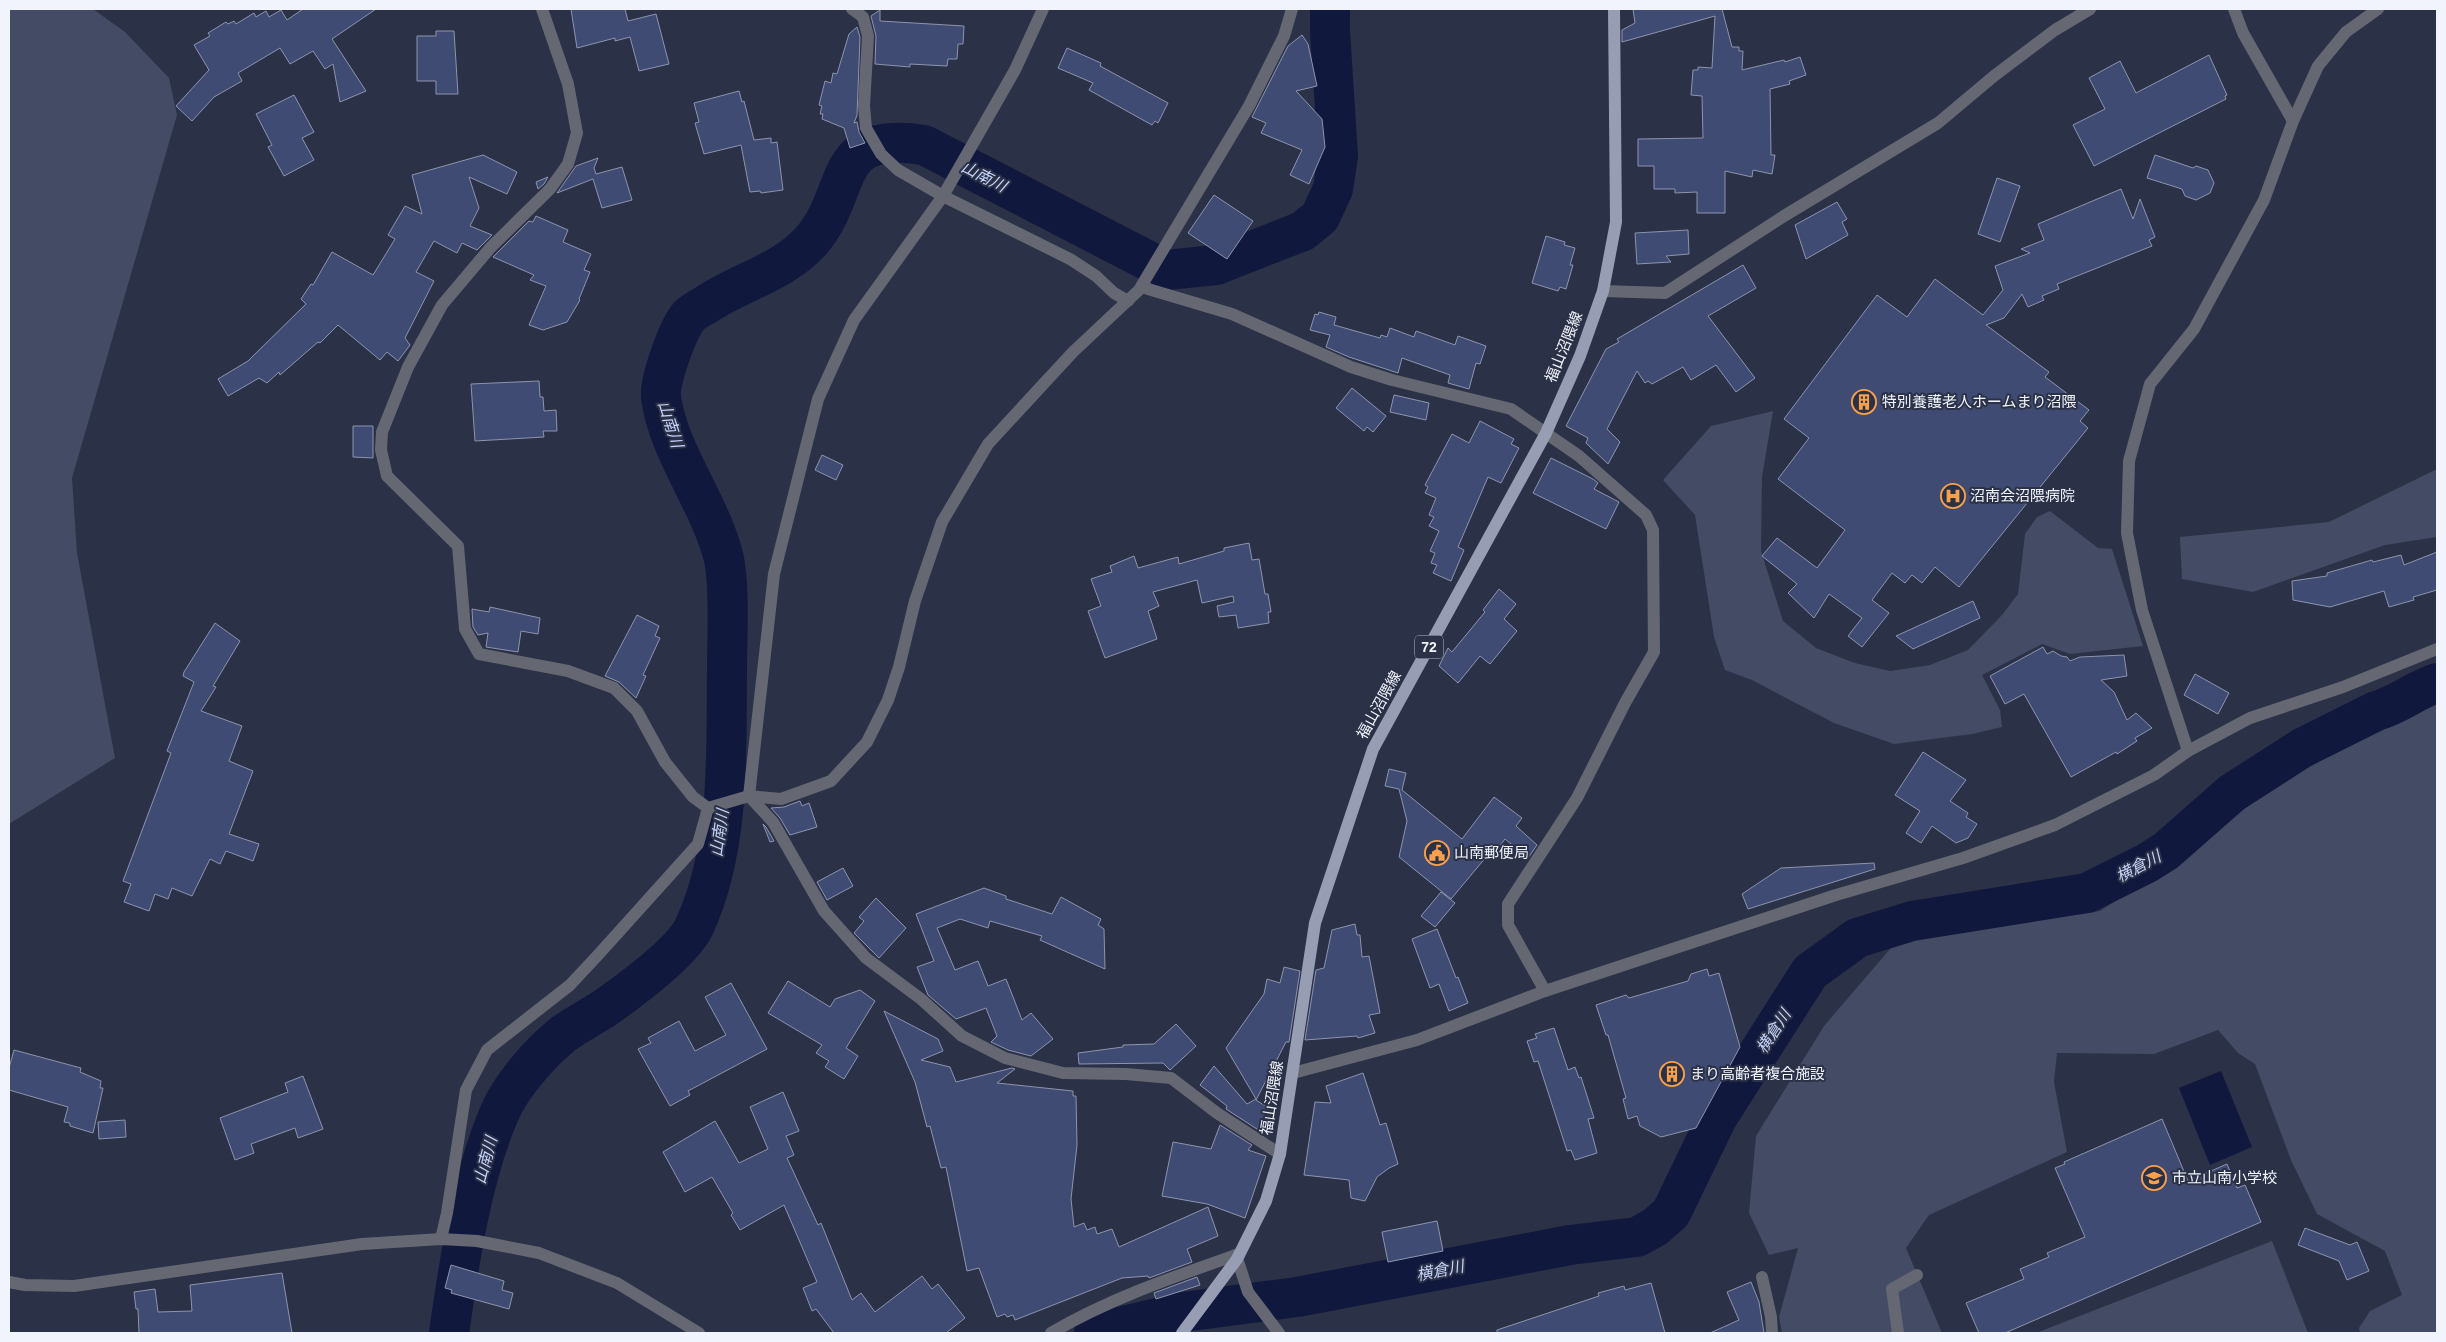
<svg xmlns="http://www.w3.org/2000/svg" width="2446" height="1342" font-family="Arial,'Noto Sans JP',sans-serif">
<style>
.green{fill:#444b64}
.water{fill:#11183d}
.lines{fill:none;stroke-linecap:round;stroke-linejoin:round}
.river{stroke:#11183d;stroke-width:40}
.building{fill:#404b74;stroke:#8d94ae}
.minor{stroke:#656873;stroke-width:12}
.major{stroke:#979db3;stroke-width:12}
.labels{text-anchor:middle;stroke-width:4;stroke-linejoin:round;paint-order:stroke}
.shield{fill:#2b3146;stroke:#b6bac6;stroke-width:1}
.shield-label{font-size:14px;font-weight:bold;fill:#f1f4fd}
.street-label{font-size:15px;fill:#f1f4fd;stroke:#2b3146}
.poi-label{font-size:15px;fill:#f1f4fd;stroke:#2b3146;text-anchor:start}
.water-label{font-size:16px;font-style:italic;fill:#c7d4fe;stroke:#2b3146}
</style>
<rect width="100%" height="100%" fill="#2b3146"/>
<g class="green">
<polygon points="9,9 93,9 125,32 169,78 177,115 72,478 77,553 115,758 9,824"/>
<polygon points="1773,411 1762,477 1761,551 1783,621 1816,648 1855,663 1890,671 1930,665 1968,650 2002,615 2018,594 2025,534 2037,517 2050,511 2098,548 2112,549 2143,646 2070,654 2042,644 1982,675 2000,710 2002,727 1972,734 1894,744 1834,723 1752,680 1725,670 1714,637 1695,515 1663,480 1711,426"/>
<polygon points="2437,469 2437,537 2385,545 2253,592 2182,579 2180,537 2329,522"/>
<polygon points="2437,702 2437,1333 2360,1333 2359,1328 2370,1311 2402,1295 2385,1251 2317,1214 2291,1160 2255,1064 2238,1053 2218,1030 2154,1054 2057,1053 2054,1082 2067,1152 1929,1215 1906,1248 1942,1333 1782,1333 1779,1317 1798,1248 1769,1255 1749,1213 1756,1136 1824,1026 1896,942 2100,911 2169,866 2276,785 2382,725"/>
<polygon points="2272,1241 2308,1333 2036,1333"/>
</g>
<polygon class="water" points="2221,1071 2252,1147 2210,1165 2179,1088"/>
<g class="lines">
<g class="river">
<path d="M449,1333C459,1263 471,1180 499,1114C510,1087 539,1054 562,1035C575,1025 591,1017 605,1008C629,991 684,951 695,925C731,845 726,754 727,668C727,637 730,588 724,559C711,504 668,452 661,397C659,381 678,328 689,316C694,311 702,307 707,304C742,281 784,272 812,240C854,190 829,130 924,145L1166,270L1216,265L1303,231L1320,217L1333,189L1338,156L1330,31V9"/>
<path d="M1094,1333L1183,1312L1297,1297L1570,1245L1637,1237L1655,1227L1671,1213L1717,1118L1810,972L1857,938L1912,921L2087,893L2147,863L2166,851L2232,793L2302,748L2376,711C2398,705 2415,690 2437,683"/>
</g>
</g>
<g class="building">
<polygon points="303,9 376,9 332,39 366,91 340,102 333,64 325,69 313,51 290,64 280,48 238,73 242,81 214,97 192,121 176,106 209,70 194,45 210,36 208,33 226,22 228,24 234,21 236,24 254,13 256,17 266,11 269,17 281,10 287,20"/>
<polygon points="571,9 625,9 628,21 656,14 669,64 639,71 630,37 615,41 615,38 577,48"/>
<polygon points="1633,9 1722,9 1732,47 1739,47 1739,51 1743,51 1742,70 1784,60 1785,62 1800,57 1806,75 1789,81 1790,84 1770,89 1771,155 1775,155 1772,174 1753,170 1752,177 1725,171 1725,213 1697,213 1697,192 1675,193 1675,189 1654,189 1654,166 1638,166 1638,139 1703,138 1702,96 1691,95 1693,70 1698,70 1698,67 1712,68 1715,16 1622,42 1622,30 1635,23"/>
<polygon points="880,10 880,21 964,26 963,44 958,44 957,59 948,59 947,66 910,64 910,67 875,64 876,36 871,16"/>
<polygon points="857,27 860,37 857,115 854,123 857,122 859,132 865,143 850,148 844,128 822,119 823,114 820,114 822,106 819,105 825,81 831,83 833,73 837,74 849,34"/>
<polygon points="436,31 454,31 458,94 436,94 436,81 417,81 417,36 436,36"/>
<polygon points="1302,35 1308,44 1317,86 1296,91 1322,119 1325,147 1309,184 1290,175 1302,150 1261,133 1266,123 1252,117 1288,46"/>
<polygon points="1067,48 1101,63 1100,66 1168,103 1158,123 1155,121 1152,125 1089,90 1093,83 1058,68"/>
<polygon points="2209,55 2227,95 2225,96 2226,99 2094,166 2073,125 2105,109 2089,78 2120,61 2136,93"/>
<polygon points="739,91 742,102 744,101 754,140 771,138 771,143 777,142 783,190 761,193 760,191 750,192 741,145 704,154 695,123 699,122 694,103"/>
<polygon points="294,95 314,132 302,138 314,160 284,176 268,147 272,145 256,114"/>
<polygon points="483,155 517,172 507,194 469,177 479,208 470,226 492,235 477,250 462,243 457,253 434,241 416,272 434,281 405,338 410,345 398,361 387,352 380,360 338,325 320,343 318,342 280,375 279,372 267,383 259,378 228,396 218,379 248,361 306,304 301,299 311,284 313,285 332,252 373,275 395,239 388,235 405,206 422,214 412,175"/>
<polygon points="2155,155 2193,168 2196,166 2208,170 2214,183 2210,193 2196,200 2185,196 2182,189 2147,178"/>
<polygon points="598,158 594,168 596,174 622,167 632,200 602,208 593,179 557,193 576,166"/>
<polygon points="548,177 544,184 538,189 536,182"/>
<polygon points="1997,178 2020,186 2000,242 1978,234"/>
<polygon points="2121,189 2133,219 2140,199 2155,237 2149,240 2152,246 2057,284 2059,289 2042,296 2044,300 2028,307 2022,294 2004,318 1986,325 2049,372 2045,377 2089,410 2080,421 2088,428 1959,587 1935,567 1922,583 1912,575 1905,583 1892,573 1872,600 1889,613 1862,647 1848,636 1862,618 1829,594 1814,618 1788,593 1797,584 1762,556 1777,538 1817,568 1845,530 1778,479 1809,438 1784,419 1877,295 1907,317 1935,279 1983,315 2003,290 1995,266 2030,253 2021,249 2044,240 2038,224"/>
<polygon points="1214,195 1253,221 1227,259 1188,233"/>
<polygon points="1837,202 1847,219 1842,222 1848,235 1806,259 1795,225"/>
<polygon points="536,216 568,230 563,242 591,254 584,270 590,272 579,299 580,300 567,322 543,330 529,325 546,286 530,280 534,275 493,257 529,221 533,222"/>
<polygon points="1688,230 1689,254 1666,256 1671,262 1637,264 1635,233"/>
<polygon points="1546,236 1565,242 1564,245 1575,248 1570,265 1573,265 1566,289 1560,287 1558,291 1532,283"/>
<polygon points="1743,265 1756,288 1708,316 1755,378 1736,392 1716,365 1691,380 1683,367 1652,384 1648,381 1645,383 1637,371 1607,429 1620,442 1608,464 1586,443 1588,438 1566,426 1606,349 1619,342 1617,339"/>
<polygon points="1319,312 1336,317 1334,325 1380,338 1381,335 1387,337 1390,328 1414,337 1416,331 1455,345 1458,336 1486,346 1480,364 1476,363 1469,389 1448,383 1450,375 1402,358 1398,373 1349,357 1326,347 1330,335 1310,330 1315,314 1318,315"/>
<polygon points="539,381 540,397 543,397 544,411 556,410 557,431 543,431 544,437 475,441 471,384"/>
<polygon points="1352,388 1386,416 1373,432 1367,427 1364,431 1336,408"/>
<polygon points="1394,395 1429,403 1426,420 1390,412"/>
<polygon points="1480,421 1514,439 1511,444 1519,448 1501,483 1488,477 1458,547 1464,550 1451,581 1433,573 1437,565 1431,563 1435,553 1430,551 1439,531 1429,526 1434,517 1429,515 1436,498 1425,493 1428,487 1425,485 1452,434 1469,443"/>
<polygon points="353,426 373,426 373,458 353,457"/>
<polygon points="822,455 843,465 836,480 815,470"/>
<polygon points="1551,458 1593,479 1598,483 1594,489 1619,502 1606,529 1533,493"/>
<polygon points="1249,543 1252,560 1259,559 1265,594 1268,594 1271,612 1268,612 1269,623 1238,628 1236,615 1219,617 1217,606 1234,602 1233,596 1202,603 1197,580 1153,592 1159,606 1148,611 1157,639 1105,658 1088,611 1101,606 1091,579 1112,572 1110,566 1134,556 1138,568 1178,557 1179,564 1224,551 1224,548"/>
<polygon points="2437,552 2437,590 2413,597 2414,600 2389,607 2384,591 2330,607 2293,600 2292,581 2327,576 2327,573 2372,560 2373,562 2401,555 2404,565"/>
<polygon points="1499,589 1516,604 1504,619 1517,631 1490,664 1480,656 1458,683 1439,666 1448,648 1452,652 1485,612 1483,610"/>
<polygon points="1973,601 1980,618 1913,649 1896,636"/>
<polygon points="490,607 540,618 538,634 521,631 518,652 486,647 488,633 478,635 473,627 472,609 489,612"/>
<polygon points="637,615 659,626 655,636 660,638 643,675 646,676 636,698 619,682 605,676"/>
<polygon points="215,623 240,641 213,686 216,687 201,711 242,726 229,761 253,771 229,834 259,844 253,861 226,851 220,864 210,859 192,896 172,888 168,899 155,894 149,911 124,902 131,884 123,881 171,753 167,751 194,682 183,676 184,672"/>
<polygon points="2043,647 2047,654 2053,651 2061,656 2067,657 2070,661 2080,657 2124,655 2127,676 2101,680 2114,692 2127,720 2136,713 2152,728 2135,738 2137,741 2117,754 2116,752 2071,777 2024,694 2005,704 1990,676"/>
<polygon points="2195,674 2229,693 2218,714 2184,695"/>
<polygon points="1923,752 1966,780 1950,801 1968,813 1966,817 1977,824 1968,838 1956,843 1932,826 1921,843 1906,833 1920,811 1895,795"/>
<polygon points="1389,769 1406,773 1402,790 1462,839 1494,797 1522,818 1516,826 1537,845 1528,858 1505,839 1495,852 1492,850 1451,899 1399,857 1407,821 1399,789 1385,786"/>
<polygon points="800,801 802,806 809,803 817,827 790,835 780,818 771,808 784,807"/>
<polygon points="763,824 766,827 774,841 770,842"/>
<polygon points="1874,863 1875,869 1748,909 1742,894 1781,868"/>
<polygon points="843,868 853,886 827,900 817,882"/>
<polygon points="984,888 1006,896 1006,899 1052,914 1061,897 1101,919 1098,925 1104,929 1105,969 1040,940 1042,936 990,921 988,928 960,919 937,928 955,970 978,961 988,986 1006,979 1022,1020 1031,1013 1053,1039 1031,1056 1008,1050 991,1042 997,1036 986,1008 956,1019 928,995 917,967 934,961 916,914"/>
<polygon points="1441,892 1455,903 1435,927 1421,916"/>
<polygon points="876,898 906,928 879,958 854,933 864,921 859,917"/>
<polygon points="1355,924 1357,935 1360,935 1362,957 1369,956 1380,1013 1369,1015 1375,1033 1358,1038 1357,1036 1305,1040 1316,970 1324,968 1332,930"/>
<polygon points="1437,929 1456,978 1458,977 1468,1003 1449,1011 1439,984 1430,988 1412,939"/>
<polygon points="1284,967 1300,971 1289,1042 1286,1042 1256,1100 1273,1111 1260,1131 1226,1109 1227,1106 1200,1085 1214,1066 1247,1104 1256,1099 1226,1048 1264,994 1267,979 1280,983"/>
<polygon points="1707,969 1709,976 1719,973 1740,1047 1696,1128 1661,1137 1640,1126 1637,1116 1628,1119 1623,1099 1626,1098 1608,1035 1606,1035 1596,1005 1626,995 1629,998 1688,981 1691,974"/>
<polygon points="788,981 830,1007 835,999 860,990 875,1001 846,1048 858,1056 844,1079 825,1067 829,1061 816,1053 822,1045 768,1013"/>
<polygon points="731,983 767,1049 688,1091 690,1095 670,1106 638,1049 651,1043 648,1038 679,1021 695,1051 726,1035 705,997"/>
<polygon points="884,1011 938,1039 943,1051 921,1060 950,1067 956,1082 1012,1068 1015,1069 997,1083 1073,1091 1073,1096 1076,1096 1077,1145 1071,1199 1074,1227 1084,1223 1087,1230 1095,1227 1097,1234 1112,1229 1119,1247 1208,1207 1218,1236 1187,1249 1192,1262 1149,1278 1148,1276 1122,1278 1015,1320 1013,1315 1007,1317 1005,1314 997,1317 979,1268 967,1271 946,1167 941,1168 930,1126 927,1127 915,1082"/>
<polygon points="1176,1024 1196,1046 1170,1070 1163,1063 1079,1064 1078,1053 1123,1047 1123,1045 1154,1044"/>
<polygon points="1554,1028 1568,1070 1575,1067 1579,1078 1581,1077 1594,1118 1588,1119 1597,1153 1575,1160 1571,1150 1567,1151 1538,1061 1534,1062 1527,1041 1537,1038 1535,1034"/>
<polygon points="14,1050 81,1068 80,1072 101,1081 100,1088 103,1088 93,1133 70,1126 70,1123 64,1122 68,1107 9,1090 9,1068"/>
<polygon points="1363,1073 1380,1125 1386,1123 1398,1164 1389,1168 1377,1177 1365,1201 1351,1198 1349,1180 1304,1175 1315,1102 1331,1103 1326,1086"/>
<polygon points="303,1076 323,1129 298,1138 295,1128 251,1144 254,1153 235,1160 220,1118 288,1092 285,1083"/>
<polygon points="783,1092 799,1131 786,1136 794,1155 787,1158 818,1225 821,1223 852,1300 861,1293 875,1312 922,1276 932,1289 938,1284 965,1318 946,1333 834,1333 816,1309 812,1311 803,1288 817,1282 784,1205 740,1230 731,1215 733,1213 712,1177 685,1192 663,1152 715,1121 739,1163 768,1149 750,1107"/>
<polygon points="2162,1119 2188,1181 2227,1164 2237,1188 2245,1185 2261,1222 2005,1333 1979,1333 1966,1303 2024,1279 2020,1269 2049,1257 2047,1253 2085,1237 2055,1168 2065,1164 2064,1162"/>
<polygon points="125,1120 126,1137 99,1139 98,1122"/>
<polygon points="1220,1125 1252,1145 1248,1150 1266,1156 1245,1218 1207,1204 1162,1196 1173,1142 1211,1149"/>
<polygon points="1437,1221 1443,1251 1388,1262 1382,1232"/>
<polygon points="2305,1228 2350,1245 2357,1242 2369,1271 2347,1280 2339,1261 2298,1245"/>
<polygon points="451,1265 504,1281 502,1290 513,1293 509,1309 451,1293 452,1290 445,1288"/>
<polygon points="282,1273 292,1333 139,1333 138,1309 136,1309 134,1292 155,1289 158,1312 192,1311 190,1285"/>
<polygon points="1197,1277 1200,1285 1156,1299 1154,1293"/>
<polygon points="1751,1282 1759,1302 1764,1333 1710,1333 1739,1320 1727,1292"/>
<polygon points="1651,1283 1665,1333 1497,1333 1497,1330 1599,1296 1598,1293 1624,1286 1625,1290"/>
</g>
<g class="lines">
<g class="minor">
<polyline points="542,9 568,84 577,133 568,164 550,189 491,247 442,305 408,367 382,432 381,450 387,476 458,546 465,629 479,654 568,671 614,688 637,711 665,762 693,797 708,808"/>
<polyline points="852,9 863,17 868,36 864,106 866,128 881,154 898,170 943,196 1070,259 1096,276 1114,293 1128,301"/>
<polyline points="1043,9 1015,70 943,196 854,320 818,399 774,574 749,796 773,822 824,911 866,958 921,999 962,1036 1005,1058 1063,1073 1126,1074 1171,1078 1217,1113 1280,1154"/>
<polyline points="2234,9 2243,33 2293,121"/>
<polyline points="1143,284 1148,289 1232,314 1351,367 1392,380 1511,409 1579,456 1646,515 1653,530 1654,652 1625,703 1577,798 1508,904 1508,925 1545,991"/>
<polyline points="1603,291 1665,293 1784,216 1938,123 1994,76 2055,30 2090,9"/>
<polyline points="2188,751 2142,610 2127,533 2129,461 2150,384 2194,329 2264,200 2293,121 2318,66 2346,32 2378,9"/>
<polyline points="708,808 749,796 781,799 831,781 867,742 888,700 899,667 915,601 942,522 988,444 1073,352 1139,290 1249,106 1284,36 1292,9"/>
<polyline points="1293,1073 1417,1040 1545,991 1836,895 1963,858 2055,825 2154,775 2188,751 2250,718 2343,687 2437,649"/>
<polyline points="441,1239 447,1213 466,1090 487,1050 570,985 598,955 698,844 708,808"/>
<polyline points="1762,1277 1771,1317 1772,1333"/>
<polyline points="9,1282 25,1285 74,1286 362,1244 441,1239 477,1241 539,1253 617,1283 699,1333"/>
<path d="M1051,1333C1109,1299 1173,1277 1236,1255L1248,1292L1279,1333"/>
<polyline points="1898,1333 1892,1289 1917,1275"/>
</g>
<polyline class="major" points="1182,1333 1237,1259 1266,1201 1280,1154 1315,923 1373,749 1546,433 1580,356 1603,291 1616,222 1614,9"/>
</g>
<defs>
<symbol id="building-ring" viewBox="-11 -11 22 22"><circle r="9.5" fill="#2b3146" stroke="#f8a04b" stroke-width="1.5"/><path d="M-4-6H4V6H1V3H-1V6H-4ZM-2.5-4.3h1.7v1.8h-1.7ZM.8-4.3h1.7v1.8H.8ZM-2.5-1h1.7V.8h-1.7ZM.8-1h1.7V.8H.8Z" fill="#f8a04b"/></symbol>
<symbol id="hospital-ring" viewBox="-11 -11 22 22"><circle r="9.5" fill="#2b3146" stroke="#f8a04b" stroke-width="1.5"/><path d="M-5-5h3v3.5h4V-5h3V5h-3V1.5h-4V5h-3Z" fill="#f8a04b"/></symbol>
<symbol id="civic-ring" viewBox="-11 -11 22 22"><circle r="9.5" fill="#2b3146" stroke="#f8a04b" stroke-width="1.5"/><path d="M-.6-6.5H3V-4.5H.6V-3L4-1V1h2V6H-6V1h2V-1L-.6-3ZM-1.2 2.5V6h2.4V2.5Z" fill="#f8a04b"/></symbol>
<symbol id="school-ring" viewBox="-11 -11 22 22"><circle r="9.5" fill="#2b3146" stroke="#f8a04b" stroke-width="1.5"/><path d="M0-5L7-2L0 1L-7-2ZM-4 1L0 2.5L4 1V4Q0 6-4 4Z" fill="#f8a04b"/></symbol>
</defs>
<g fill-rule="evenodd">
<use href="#building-ring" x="1850" y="388" width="28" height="28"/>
<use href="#hospital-ring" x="1939" y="482" width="28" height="28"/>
<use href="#civic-ring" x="1423" y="839" width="28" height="28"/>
<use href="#building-ring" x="1658" y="1060" width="28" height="28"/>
<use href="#school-ring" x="2140" y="1164" width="28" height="28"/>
</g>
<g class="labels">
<rect class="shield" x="1415" y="635.5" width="28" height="23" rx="4"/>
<g class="shield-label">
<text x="1429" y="652">72</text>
</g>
<g class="street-label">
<text transform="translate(1564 347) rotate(-68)" y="5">福山沼隈線</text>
<text transform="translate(1379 705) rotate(-61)" y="5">福山沼隈線</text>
<text transform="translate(1272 1098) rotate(-81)" y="5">福山沼隈線</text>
</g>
<g class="poi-label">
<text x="1882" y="407">特別養護老人ホームまり沼隈</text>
<text x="1970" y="501">沼南会沼隈病院</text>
<text x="1454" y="858">山南郵便局</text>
<text x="1690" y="1079">まり高齢者複合施設</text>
<text x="2172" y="1183">市立山南小学校</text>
</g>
<g class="water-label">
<text transform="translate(984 176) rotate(27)" y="6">山南川</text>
<text transform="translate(671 424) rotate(72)" y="6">山南川</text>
<text transform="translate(719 833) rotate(-82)" y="6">山南川</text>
<text transform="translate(2138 866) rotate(-28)" y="6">横倉川</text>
<text transform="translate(1773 1031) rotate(-57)" y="6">横倉川</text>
<text transform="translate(485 1160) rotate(-75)" y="6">山南川</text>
<text transform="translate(1440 1270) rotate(-11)" y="6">横倉川</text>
</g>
</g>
<rect width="2446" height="1342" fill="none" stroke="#f1f4fd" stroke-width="20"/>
</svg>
